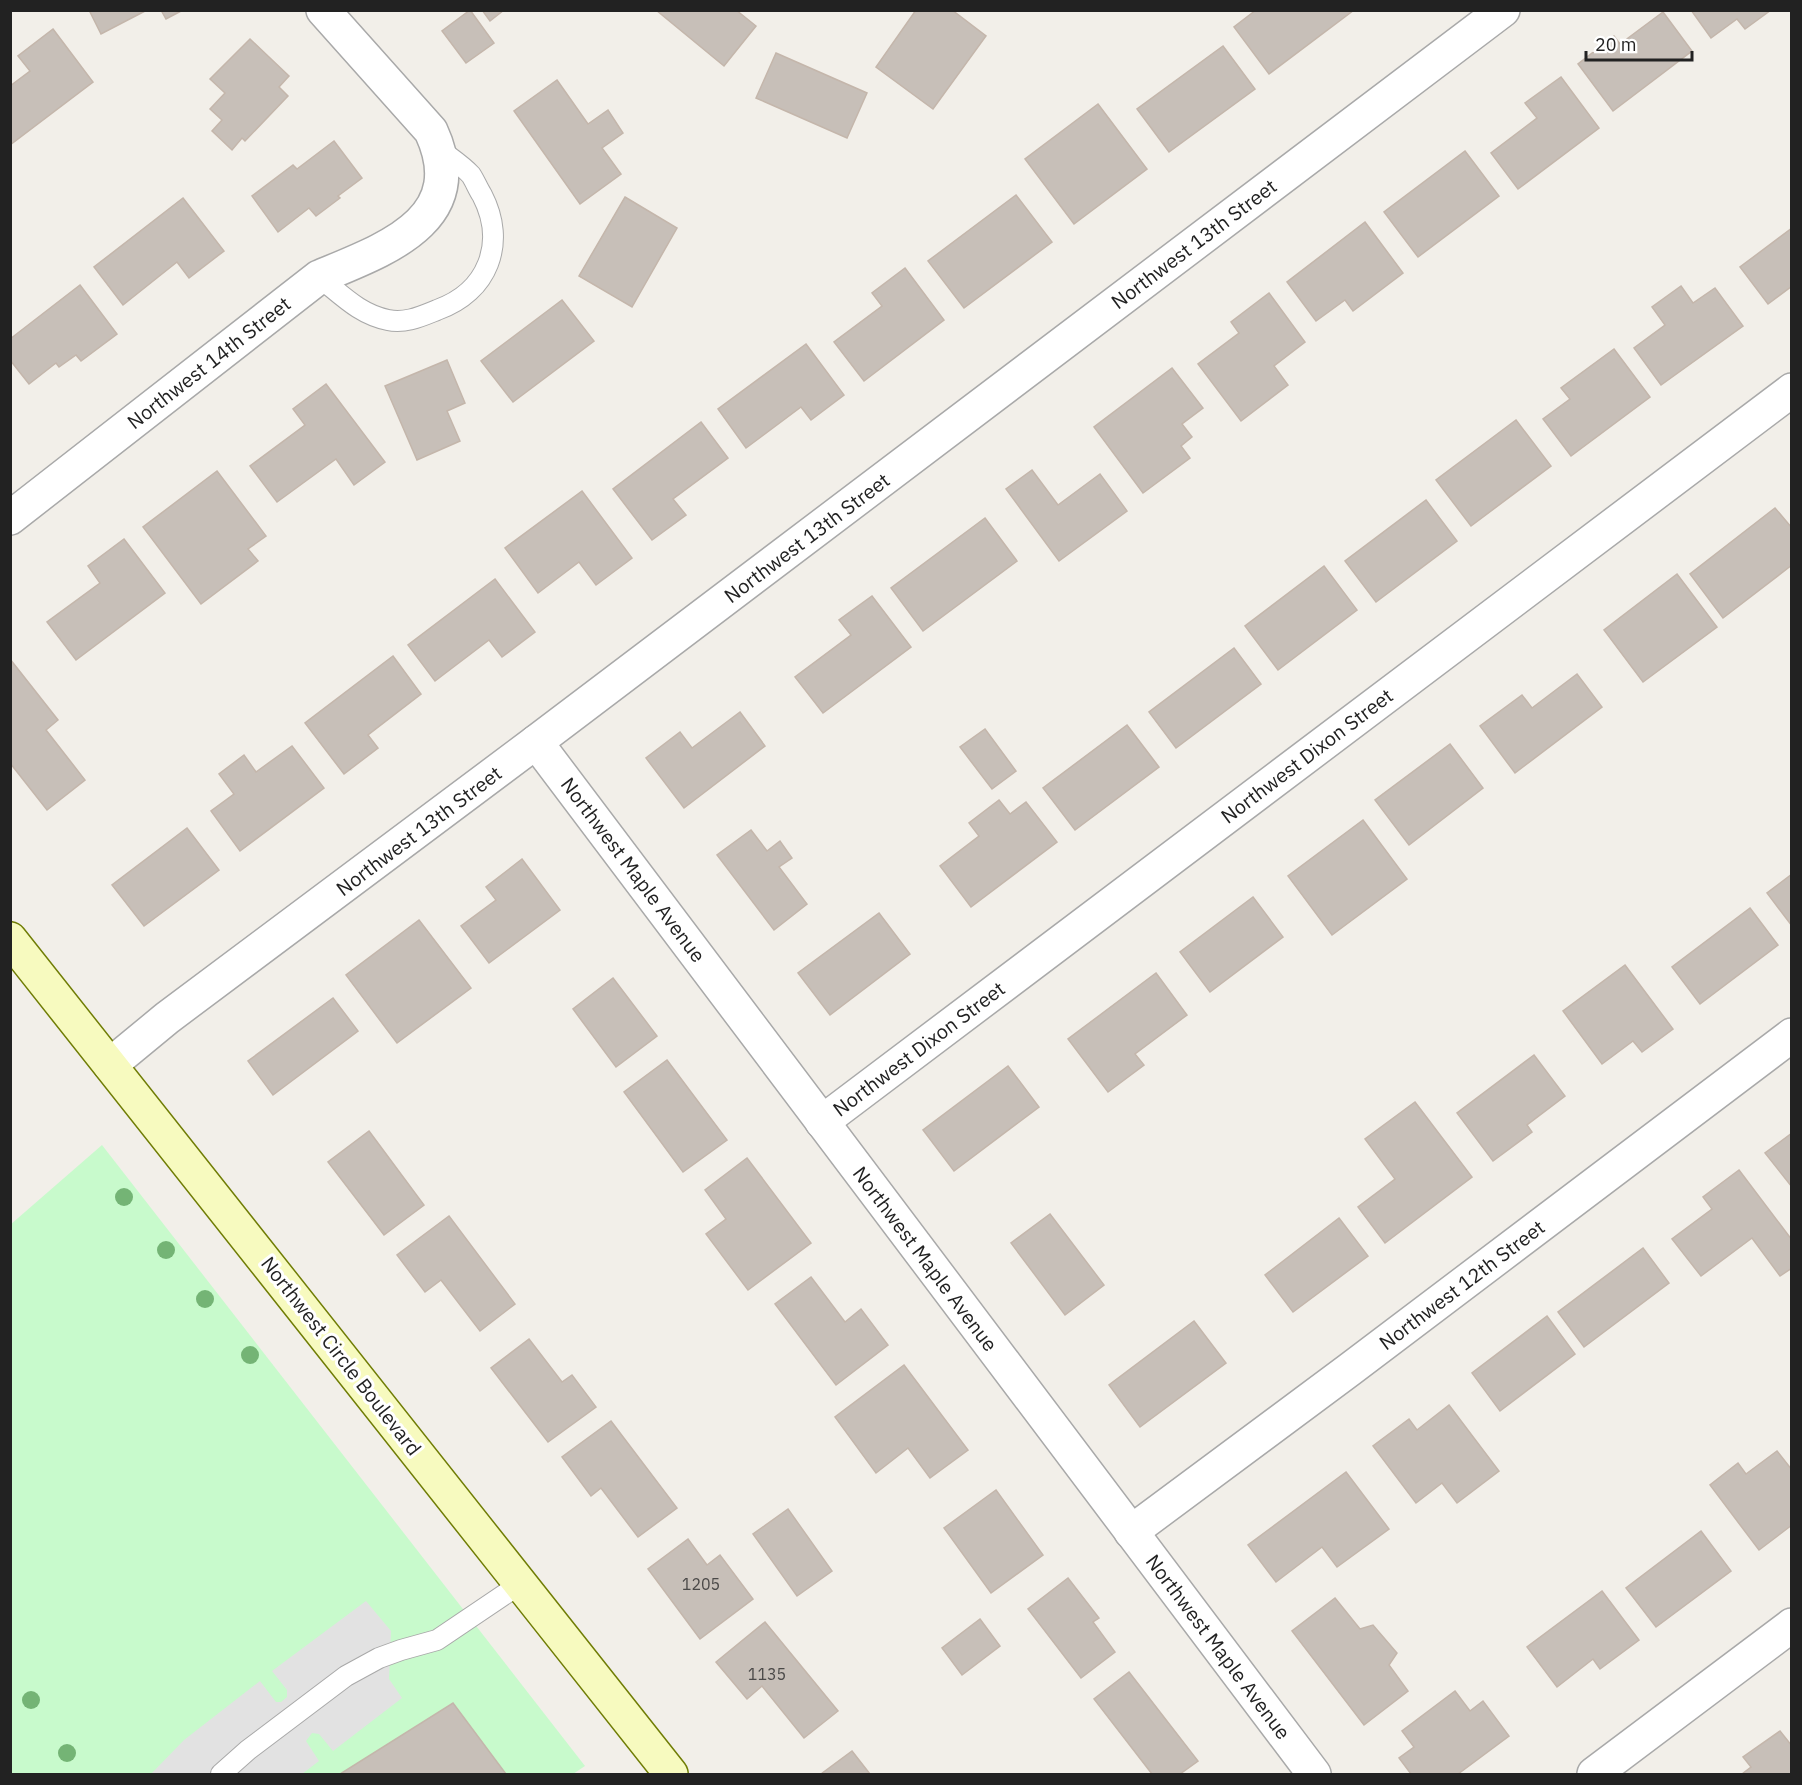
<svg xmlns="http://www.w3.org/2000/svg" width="1802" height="1785" font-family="'IBM Plex Sans',sans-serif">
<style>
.park{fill:#c8facc}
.parking{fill:#e2e2e2}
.building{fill:#c7bfb8;stroke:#c4b6ab;stroke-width:1.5}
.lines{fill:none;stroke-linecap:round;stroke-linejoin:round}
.lane-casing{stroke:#a9a9a9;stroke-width:22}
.street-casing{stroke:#a9a9a9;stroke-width:36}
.secondary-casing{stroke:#707d05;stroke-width:36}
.lane{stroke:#fff;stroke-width:20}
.street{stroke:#fff;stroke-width:33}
.secondary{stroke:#f7fabf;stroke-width:33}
.tree{fill:#74b475}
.labels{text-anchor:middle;stroke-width:6;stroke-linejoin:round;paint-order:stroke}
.number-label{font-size:16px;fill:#4b4948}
.street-label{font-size:20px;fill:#222;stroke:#fff}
</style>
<rect width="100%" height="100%" fill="#f2efe9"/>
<polygon class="park" points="102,1145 585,1766 573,1774 11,1774 10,1225"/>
<polygon class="parking" points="366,1601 391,1631 389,1679 402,1698 333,1751 319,1734 312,1733 306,1741 319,1761 302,1774 151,1774 184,1740 260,1681 276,1702 281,1702 287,1697 287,1690 272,1671"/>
<g class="building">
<polygon points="89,10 147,10 101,34"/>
<polygon points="161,10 183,10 166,19"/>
<polygon points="470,10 494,43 466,63 442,31"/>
<polygon points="482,10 504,10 490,21"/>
<polygon points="656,10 736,10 756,26 724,66"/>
<polygon points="916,10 952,10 986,36 933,109 876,67"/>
<polygon points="1256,10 1354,10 1269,74 1234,27"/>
<polygon points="1691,10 1771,10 1745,29 1737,19 1711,38"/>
<polygon points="1663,12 1692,51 1613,111 1578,64 1614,36 1620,44"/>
<polygon points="53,29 93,82 10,145 10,86 30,71 18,56"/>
<polygon points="250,39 289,76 279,87 288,96 245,141 242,138 232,150 212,131 222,120 210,109 225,93 210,79"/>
<polygon points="1223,46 1255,89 1169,152 1137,109"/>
<polygon points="776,53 867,93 847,138 756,98"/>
<polygon points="1561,77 1599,128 1518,189 1491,153 1537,118 1525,103"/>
<polygon points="557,80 588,124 608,110 623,133 602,148 621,174 580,204 514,111"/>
<polygon points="1098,104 1147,169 1074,224 1025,159"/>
<polygon points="334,141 362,178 338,196 340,198 316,216 309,208 278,232 252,196 293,165 297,169"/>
<polygon points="1465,151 1499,196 1418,257 1384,212"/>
<polygon points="1016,195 1052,242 964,308 928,261"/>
<polygon points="625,197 677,228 632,307 579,276"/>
<polygon points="183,198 224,251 189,278 177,262 123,305 94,267"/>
<polygon points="1365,222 1403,273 1353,311 1345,300 1316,321 1287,282"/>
<polygon points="1792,228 1792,286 1768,304 1740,267"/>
<polygon points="905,268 944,320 864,381 834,342 882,306 872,293"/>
<polygon points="80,285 117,334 81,361 76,355 59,367 56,363 29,384 10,360 10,339"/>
<polygon points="1681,286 1693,303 1715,288 1743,326 1661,385 1634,348 1665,325 1652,307"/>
<polygon points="1269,293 1305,342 1274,366 1288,385 1241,421 1198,364 1239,333 1231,322"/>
<polygon points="562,300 594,341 513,402 481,361"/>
<polygon points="806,344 844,395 811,420 801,407 746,448 718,409"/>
<polygon points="1614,349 1650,397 1571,456 1543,419 1570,399 1561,388"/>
<polygon points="447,360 465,403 447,411 460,441 417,460 385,386"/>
<polygon points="1172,368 1203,408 1182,424 1192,437 1181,446 1190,458 1143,493 1094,427"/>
<polygon points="326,384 385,462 354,485 336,459 277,502 250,466 305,425 293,409"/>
<polygon points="1516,420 1551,466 1471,526 1436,480"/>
<polygon points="701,422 728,458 673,499 686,515 652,540 613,489"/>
<polygon points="1032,470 1058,505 1100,474 1127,511 1059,561 1006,489"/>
<polygon points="217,471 266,536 248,549 258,561 201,604 143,527"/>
<polygon points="582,491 632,558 596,585 579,562 538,593 505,548"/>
<polygon points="1426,500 1457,541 1376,602 1345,561"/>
<polygon points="1775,508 1792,528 1792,565 1723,618 1690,574"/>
<polygon points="985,518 1017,561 923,631 891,588"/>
<polygon points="124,539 165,593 76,660 47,622 100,583 88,566"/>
<polygon points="1324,566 1357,610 1278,670 1245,626"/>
<polygon points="1677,574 1717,627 1643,682 1604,630"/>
<polygon points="495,579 535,632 502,657 489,640 435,681 408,645"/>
<polygon points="872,596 911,647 823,713 795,677 851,635 839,620"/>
<polygon points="1234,648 1261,684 1176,748 1149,712"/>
<polygon points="393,656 421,694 368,735 378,748 344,774 305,723"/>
<polygon points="10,659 58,720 46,730 85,780 47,810 10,763"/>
<polygon points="1577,674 1602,707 1515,773 1480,726 1522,695 1532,708"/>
<polygon points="740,712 765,746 684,808 646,758 680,732 692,748"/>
<polygon points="1127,725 1159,767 1075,830 1043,788"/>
<polygon points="985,729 1016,771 992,789 960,747"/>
<polygon points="1450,744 1483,788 1409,845 1375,800"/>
<polygon points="292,746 324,788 240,851 211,811 234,794 219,774 244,755 256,772"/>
<polygon points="999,800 1010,814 1026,802 1057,842 971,907 940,866 979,836 969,823"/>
<polygon points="1363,820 1407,879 1332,935 1288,876"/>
<polygon points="187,828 219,870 144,926 112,885"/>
<polygon points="751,830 767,851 780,841 792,858 779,867 807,904 774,930 717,855"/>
<polygon points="522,859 560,910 489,963 461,926 496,900 486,887"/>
<polygon points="1792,874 1792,926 1767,893"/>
<polygon points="1253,897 1283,937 1210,992 1180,952"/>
<polygon points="1750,908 1778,945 1700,1004 1672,967"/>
<polygon points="879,913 910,954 830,1015 798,973"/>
<polygon points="419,920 471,988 397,1043 346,975"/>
<polygon points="1625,965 1673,1029 1642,1052 1633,1041 1602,1064 1563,1011"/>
<polygon points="1156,973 1187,1015 1135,1054 1144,1065 1108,1092 1068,1039"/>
<polygon points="613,978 657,1036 616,1067 573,1009"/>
<polygon points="333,998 358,1031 273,1095 248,1061"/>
<polygon points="1534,1055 1565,1096 1527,1125 1532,1132 1493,1161 1457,1113"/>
<polygon points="667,1060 727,1140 683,1172 624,1092"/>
<polygon points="1008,1066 1039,1107 954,1171 923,1130"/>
<polygon points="1415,1102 1472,1177 1385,1243 1358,1207 1395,1179 1365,1139"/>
<polygon points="369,1131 424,1205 384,1235 328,1162"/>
<polygon points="1792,1133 1792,1187 1765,1153"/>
<polygon points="747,1158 811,1243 748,1290 706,1234 726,1219 705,1190"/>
<polygon points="1739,1170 1792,1240 1792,1268 1780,1276 1752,1238 1701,1276 1672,1239 1712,1209 1703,1197"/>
<polygon points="1050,1214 1104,1285 1065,1315 1011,1243"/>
<polygon points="449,1216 515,1304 480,1331 441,1280 425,1292 397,1255"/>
<polygon points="1339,1218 1368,1256 1293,1312 1265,1275"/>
<polygon points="1643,1248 1669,1283 1584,1347 1558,1312"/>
<polygon points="811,1277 845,1322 861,1309 888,1345 836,1385 775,1304"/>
<polygon points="1547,1316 1575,1354 1500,1411 1472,1373"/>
<polygon points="1194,1321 1226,1363 1140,1427 1109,1385"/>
<polygon points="529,1339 562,1382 572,1375 596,1407 548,1442 491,1368"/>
<polygon points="904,1365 968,1450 930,1478 908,1448 876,1473 835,1417"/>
<polygon points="1449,1405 1499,1471 1457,1503 1442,1483 1416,1503 1373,1446 1409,1419 1417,1430"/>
<polygon points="611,1421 677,1508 638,1537 601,1488 591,1496 562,1457"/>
<polygon points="1777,1451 1792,1470 1792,1525 1759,1550 1710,1485 1738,1463 1746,1474"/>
<polygon points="1346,1472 1389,1529 1337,1567 1322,1547 1276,1582 1248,1545"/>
<polygon points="996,1490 1043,1555 991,1593 944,1528"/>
<polygon points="788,1509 832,1571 797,1596 753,1534"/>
<polygon points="1701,1531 1731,1571 1656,1627 1626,1588"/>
<polygon points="688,1539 707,1565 720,1555 753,1599 700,1639 648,1569"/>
<polygon points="1068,1578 1099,1618 1093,1622 1115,1652 1081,1678 1028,1609"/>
<polygon points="1602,1591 1639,1640 1600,1669 1593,1659 1557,1687 1527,1647"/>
<polygon points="1335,1598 1360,1629 1373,1625 1397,1653 1389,1665 1408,1691 1364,1725 1292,1631"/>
<polygon points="980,1619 1000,1646 962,1675 942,1648"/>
<polygon points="765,1622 838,1711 804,1738 762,1686 747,1699 716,1662"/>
<polygon points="1129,1672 1198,1761 1180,1774 1152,1774 1094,1699"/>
<polygon points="1455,1691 1470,1711 1483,1701 1509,1736 1458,1774 1411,1774 1399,1758 1414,1747 1402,1731"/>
<polygon points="453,1703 506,1774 340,1774"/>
<polygon points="1780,1731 1792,1746 1792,1774 1742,1774 1751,1767 1743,1757"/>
<polygon points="852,1751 870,1774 821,1774"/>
</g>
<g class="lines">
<defs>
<g id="lane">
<path d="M319,277C342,295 359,314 388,320C405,324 422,316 437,310C488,292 507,243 482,195C478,189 475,181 471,175C462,165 449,157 439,149"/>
<polyline points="221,1774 248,1750 346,1676 379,1658 401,1650 437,1640 520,1584"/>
</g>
<g id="street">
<path d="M10,518L319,277C386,249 472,220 431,131L323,10"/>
<polyline points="536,742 1314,1774"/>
<polyline points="110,1065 167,1018 536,742 1503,10"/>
<polyline points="822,1122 1792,390"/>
<polyline points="1131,1532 1349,1370 1792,1035"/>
<polyline points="1594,1774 1792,1625"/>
</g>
<polyline id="secondary" points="10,939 671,1774"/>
</defs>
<use href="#lane" class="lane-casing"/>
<use href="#street" class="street-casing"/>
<use href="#secondary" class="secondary-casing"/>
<use href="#lane" class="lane"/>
<use href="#street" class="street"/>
<use href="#secondary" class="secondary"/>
</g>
<g class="tree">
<circle cx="124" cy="1197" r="9"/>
<circle cx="166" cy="1250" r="9"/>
<circle cx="205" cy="1299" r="9"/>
<circle cx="250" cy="1355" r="9"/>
<circle cx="31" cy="1700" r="9"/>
<circle cx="67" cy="1753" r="9"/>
</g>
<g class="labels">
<g class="number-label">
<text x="701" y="1590">1205</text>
<text x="767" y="1680">1135</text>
</g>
<g class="street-label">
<text transform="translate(1194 244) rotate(-37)" y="7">Northwest 13th Street</text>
<text transform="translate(209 363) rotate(-38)" y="7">Northwest 14th Street</text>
<text transform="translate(807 538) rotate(-37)" y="7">Northwest 13th Street</text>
<text transform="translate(1307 756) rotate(-37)" y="7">Northwest Dixon Street</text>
<text transform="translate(419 831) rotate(-37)" y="7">Northwest 13th Street</text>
<text transform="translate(633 870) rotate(53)" y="7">Northwest Maple Avenue</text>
<text transform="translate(919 1049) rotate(-37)" y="7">Northwest Dixon Street</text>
<text transform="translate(925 1259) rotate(53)" y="7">Northwest Maple Avenue</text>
<text transform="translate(1462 1285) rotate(-37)" y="7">Northwest 12th Street</text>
<text transform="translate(341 1356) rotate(52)" y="7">Northwest Circle Boulevard</text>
<text transform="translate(1218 1647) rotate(53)" y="7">Northwest Maple Avenue</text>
</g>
</g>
<rect width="1802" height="1785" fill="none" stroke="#222222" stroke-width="24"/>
<path d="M1586 51v9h106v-9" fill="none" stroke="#222222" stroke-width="3"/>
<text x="1595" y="51" font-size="18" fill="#222222" stroke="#ffffff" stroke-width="4.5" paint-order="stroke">20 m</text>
</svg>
